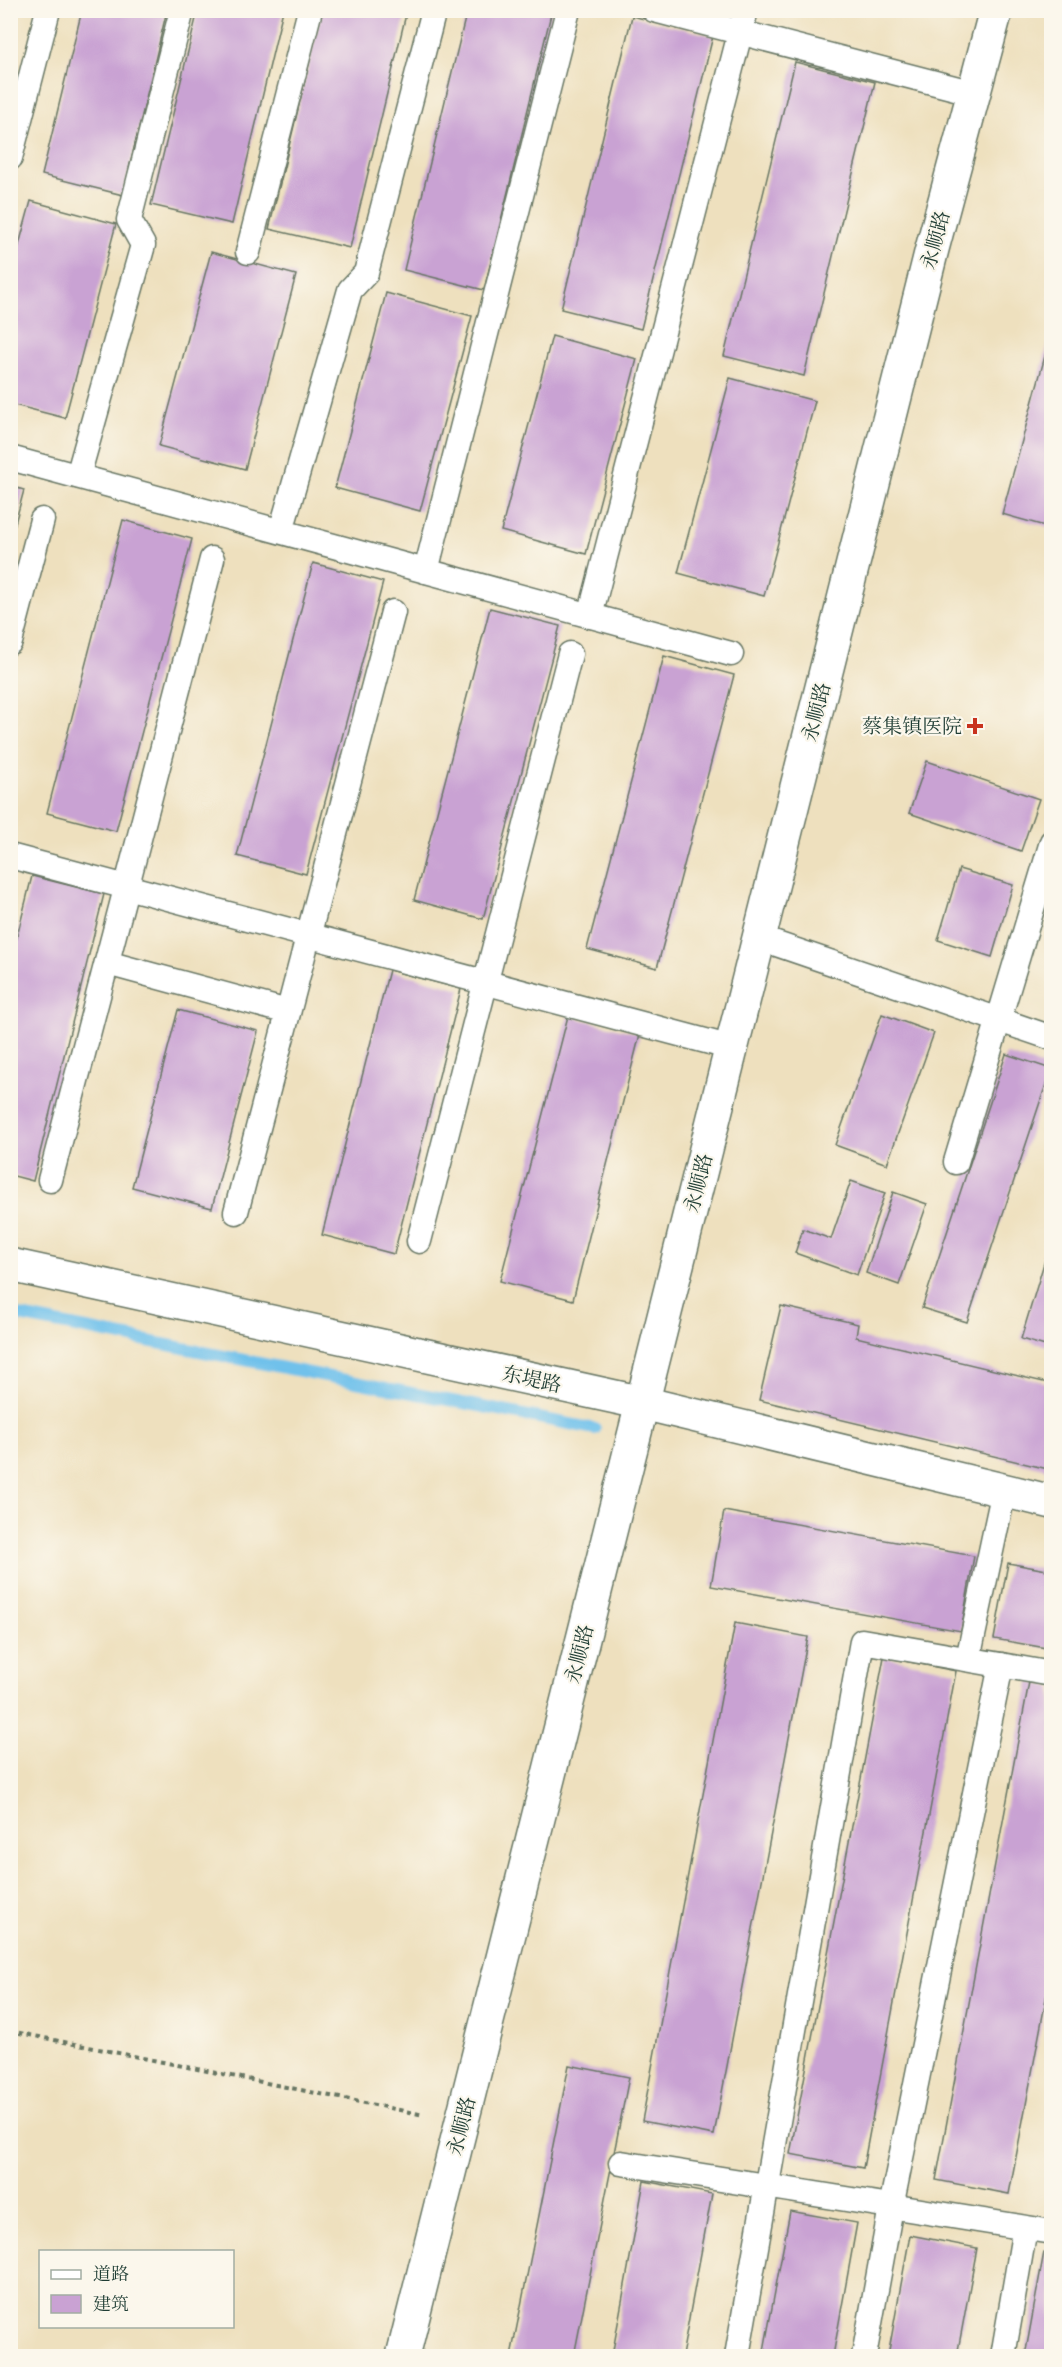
<svg xmlns="http://www.w3.org/2000/svg" width="1062" height="2367" font-family="'IM FELL French Canon','Noto Serif SC',serif">
<style>
.lines{fill:none;stroke-linecap:round;stroke-linejoin:round}
.stream{stroke:#6fc1eb;stroke-width:12}
.building{fill:#c9a2d3}
.service-casing{stroke:#677664;stroke-width:27}
.minor-casing{stroke:#677664;stroke-width:36}
.path{stroke:#677664;stroke-width:4;stroke-dasharray:4.5 4.5;stroke-linecap:butt}
.service{stroke:#fff;stroke-width:24}
.minor{stroke:#fff;stroke-width:33}
.poi-dot{fill:#c8321e;stroke:#fbf7ec;stroke-width:2}
.labels{text-anchor:middle;stroke-width:4.5;stroke-linejoin:round;paint-order:stroke}
.street-label{font-size:20px;fill:#1f3d34;stroke:#fbf7ec}
.poi-label{font-size:20px;fill:#1f3d34;stroke:#fbf7ec;text-anchor:end}
</style>
<rect width="100%" height="100%" fill="#fbf7ec"/>
<filter id="ink" filterUnits="userSpaceOnUse"><feTurbulence type="fractalNoise" baseFrequency=".0167" numOctaves="2"/><feDisplacementMap in="SourceGraphic" scale="12" xChannelSelector="R" yChannelSelector="G"/><feConvolveMatrix kernelMatrix="1 2 1 2 8 2 1 2 1" color-interpolation-filters="sRGB"/></filter>
<filter id="wash" filterUnits="userSpaceOnUse"><feTurbulence type="fractalNoise" baseFrequency=".008" numOctaves="4" result="noise"/><feDisplacementMap in="SourceGraphic" scale="24" xChannelSelector="R" yChannelSelector="G"/><feGaussianBlur stdDeviation="1.35" result="paint"/><feColorMatrix in="noise" values="0 0 0 0 0 0 0 0 0 0 0 0 0 0 0 0 0 1.4 0 .05"/><feComposite in="paint" operator="in"/></filter>
<g filter="url(#wash)">
<rect width="100%" height="100%" fill="#eee0be"/>
<g class="lines">
<polyline class="stream" points="10,1314 595,1429"/>
</g>
<g id="blocks">
<g class="building">
<polygon points="82,10 167,10 123,195 42,175"/>
<polygon points="198,10 283,10 232,224 151,205"/>
<polygon points="322,10 407,10 350,248 269,229"/>
<polygon points="467,10 552,10 484,290 404,270"/>
<polygon points="632,16 713,36 641,329 561,309"/>
<polygon points="795,62 875,82 804,376 724,356"/>
<polygon points="31,201 116,224 65,418 10,404 10,278"/>
<polygon points="211,252 296,275 245,469 159,446"/>
<polygon points="386,293 472,316 420,511 335,488"/>
<polygon points="1051,334 1052,334 1052,528 1002,514"/>
<polygon points="552,336 637,359 586,554 501,531"/>
<polygon points="730,378 815,401 764,596 678,573"/>
<polygon points="10,486 24,490 11,538 10,537"/>
<polygon points="123,520 192,539 116,831 47,813"/>
<polygon points="313,563 383,582 306,874 237,856"/>
<polygon points="490,608 560,626 483,919 414,900"/>
<polygon points="664,656 734,675 657,968 587,949"/>
<polygon points="927,761 1039,799 1021,851 909,813"/>
<polygon points="959,869 1013,885 992,957 938,940"/>
<polygon points="32,876 104,894 33,1181 10,1175 10,965"/>
<polygon points="389,970 461,989 394,1254 322,1235"/>
<polygon points="178,1010 258,1031 212,1208 132,1187"/>
<polygon points="882,1014 934,1033 887,1164 835,1145"/>
<polygon points="568,1016 640,1034 573,1300 500,1281"/>
<polygon points="1006,1054 1051,1069 967,1322 922,1308"/>
<polygon points="851,1181 885,1193 857,1275 795,1253 803,1229 831,1239"/>
<polygon points="893,1192 927,1204 899,1285 866,1273"/>
<polygon points="1051,1240 1052,1241 1052,1348 1021,1339"/>
<polygon points="781,1306 858,1324 856,1337 1052,1384 1052,1470 759,1400"/>
<polygon points="724,1511 974,1556 961,1631 711,1586"/>
<polygon points="1008,1563 1052,1571 1052,1649 994,1639"/>
<polygon points="735,1623 808,1637 714,2135 642,2121"/>
<polygon points="884,1657 956,1671 863,2168 790,2154"/>
<polygon points="1029,1682 1052,1687 1052,1967 1009,2194 936,2180"/>
<polygon points="569,2065 629,2077 574,2356 511,2356"/>
<polygon points="644,2181 712,2194 682,2356 612,2356"/>
<polygon points="790,2211 857,2223 833,2356 763,2356"/>
<polygon points="910,2235 977,2248 957,2356 888,2356"/>
<polygon points="1044,2252 1052,2253 1052,2356 1025,2356"/>
</g>
</g>
</g>
<g filter="url(#ink)">
<use href="#blocks" fill-opacity="0" stroke="#677664" stroke-width="1.5"/>
<g class="lines">
<defs>
<g id="service">
<polyline points="654,10 974,93"/>
<polyline points="10,158 48,10"/>
<polyline points="248,252 310,10"/>
<polyline points="10,458 731,654"/>
<polyline points="78,476 143,245 129,220 182,10"/>
<polyline points="281,531 350,290 366,273 434,10"/>
<polyline points="426,571 568,10"/>
<polyline points="590,616 746,10"/>
<polyline points="10,642 42,520"/>
<polyline points="10,856 732,1048"/>
<polyline points="759,938 1052,1038"/>
<polyline points="107,963 288,1012"/>
<polyline points="956,1162 1052,842"/>
<polyline points="50,1180 212,559"/>
<polyline points="236,1212 393,612"/>
<polyline points="419,1241 570,654"/>
<polyline points="968,1659 1004,1490"/>
<polyline points="621,2163 1052,2232"/>
<polyline points="737,2356 862,1641 1052,1674"/>
<polyline points="864,2356 891,2207 1001,1665"/>
<polyline points="1003,2356 1025,2228"/>
</g>
<g id="minor">
<polyline points="10,1265 643,1403 1052,1502"/>
<polyline points="403,2356 932,249 996,10"/>
</g>
</defs>
<use href="#service" class="service-casing"/>
<use href="#minor" class="minor-casing"/>
<polyline class="path" points="10,2031 424,2115"/>
<use href="#service" class="service"/>
<use href="#minor" class="minor"/>
</g>
</g>
<path class="poi-dot" d="M972 717h6v6h6v6h-6v6h-6v-6h-6v-6h6z"/>
<g class="labels">
<g class="street-label">
<text transform="translate(935 240) rotate(-75)" y="7">永顺路</text>
<text transform="translate(816 712) rotate(-76)" y="7">永顺路</text>
<text transform="translate(698 1183) rotate(-76)" y="7">永顺路</text>
<text transform="translate(532 1379) rotate(12)" y="7">东堤路</text>
<text transform="translate(579 1654) rotate(-76)" y="7">永顺路</text>
<text transform="translate(461 2126) rotate(-76)" y="7">永顺路</text>
</g>
<g class="poi-label">
<text x="962" y="733">蔡集镇医院</text>
</g>
</g>
<rect width="1062" height="2367" fill="none" stroke="#fbf7ec" stroke-width="36"/>
<rect x="39" y="2250" width="195" height="78" fill="#fbf7ec" stroke="#a3ada2" stroke-width="1.5"/>
<rect x="51" y="2270" width="30" height="9" fill="#ffffff" stroke="#a3ada2" stroke-width="1.5"/>
<text x="93" y="2280" font-size="18" fill="#1f3d34">道路</text>
<rect x="51" y="2295" width="30" height="18" fill="#c9a2d3" stroke="#a3ada2" stroke-width="1.5"/>
<text x="93" y="2310" font-size="18" fill="#1f3d34">建筑</text>
</svg>
